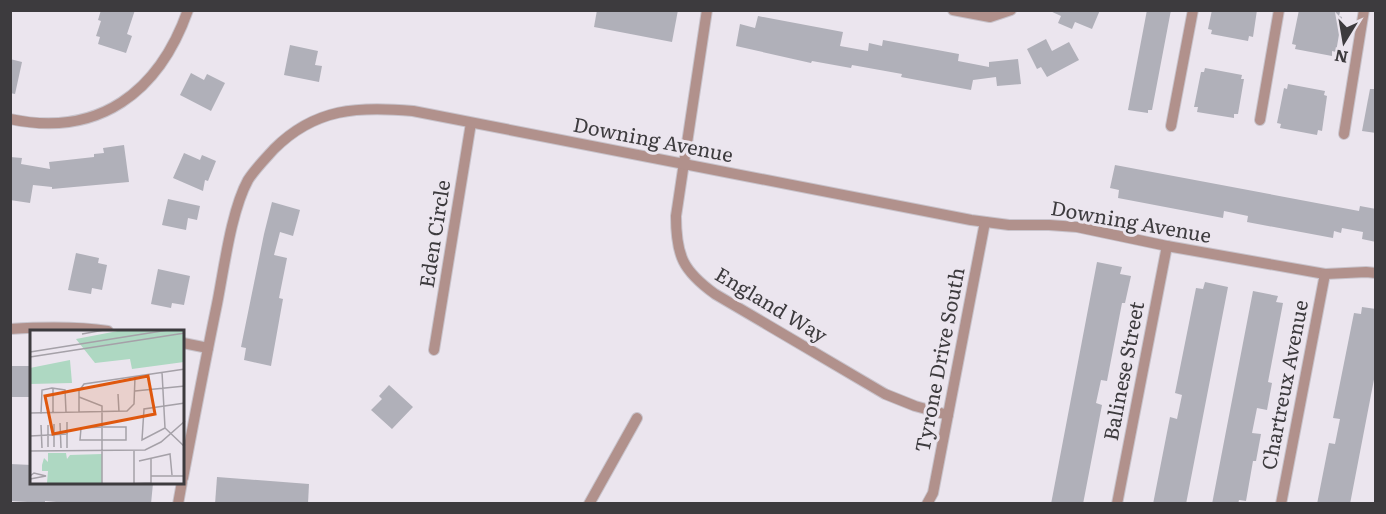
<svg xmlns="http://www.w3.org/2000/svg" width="1386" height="514" font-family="Literata,serif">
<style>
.building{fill:#b0b0b9}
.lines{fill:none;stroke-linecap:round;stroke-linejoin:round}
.street-casing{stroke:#c8c3cb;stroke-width:12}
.street{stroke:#b1918c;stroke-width:10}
.labels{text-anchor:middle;stroke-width:6;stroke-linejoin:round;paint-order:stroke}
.street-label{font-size:20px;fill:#3d3b3e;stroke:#ebe5ee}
.inset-road{fill:none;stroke:#a5a1a8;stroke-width:1.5}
.view{fill:#df580e;fill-opacity:0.15;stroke:#df580e;stroke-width:3}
.inset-edge{fill:none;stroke:#3d3b3e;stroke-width:3}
</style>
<rect width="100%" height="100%" fill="#ebe5ee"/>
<g class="building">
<polygon points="101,10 135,10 127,34 132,36 126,53 98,44 100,37 96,36 101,21 98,20"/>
<polygon points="597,10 678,10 672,42 594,27"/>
<polygon points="1048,10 1100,10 1092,29 1075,22 1072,29 1058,23 1061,16"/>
<polygon points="1147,10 1171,10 1152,110 1148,110 1148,113 1128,110"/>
<polygon points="1212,10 1257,10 1253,37 1249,36 1248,41 1211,34 1212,30 1208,29"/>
<polygon points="1299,10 1340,12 1339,16 1342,17 1336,52 1332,51 1332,56 1295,49 1296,45 1292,44"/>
<polygon points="758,16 843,32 840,46 868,51 869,43 882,46 883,40 959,54 958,61 989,67 989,62 1018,59 1021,84 997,86 996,77 973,80 971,90 901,77 902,74 852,65 851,68 812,61 811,63 736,46 740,24 755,28"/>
<polygon points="1046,39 1052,51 1069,42 1079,60 1047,77 1041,67 1037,69 1027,49"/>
<polygon points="290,45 318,51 315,65 322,66 319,82 284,75"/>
<polygon points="10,59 22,62 15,94 10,93"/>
<polygon points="1205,68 1242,75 1241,79 1244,79 1238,114 1234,114 1234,118 1197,112 1198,107 1194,107 1201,72 1204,72"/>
<polygon points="191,73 204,80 207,74 225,83 211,111 180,95"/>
<polygon points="1288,84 1325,91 1324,95 1327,96 1322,131 1318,130 1317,135 1280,128 1281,124 1277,123 1284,88 1287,89"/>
<polygon points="1370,89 1376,89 1376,133 1362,131"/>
<polygon points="124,145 129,182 52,189 52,187 33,185 30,203 10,200 10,157 22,158 21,164 50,169 49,162 94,157 94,154 104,153 103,148"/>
<polygon points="184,153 200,160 202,155 216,161 208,181 205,180 203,191 173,178"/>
<polygon points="1115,165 1359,211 1360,206 1376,209 1376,242 1362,239 1363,232 1342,228 1341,233 1334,231 1333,238 1247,222 1248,216 1224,211 1223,218 1118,198 1119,190 1110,188"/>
<polygon points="168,199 200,206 197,220 188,218 186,230 162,225"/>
<polygon points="272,202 300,210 293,236 280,232 274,255 287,258 279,298 283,299 271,366 244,360 246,348 241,347 264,234"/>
<polygon points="76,253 99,258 98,263 107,265 102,290 92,288 91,294 68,290"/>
<polygon points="1097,262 1122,267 1120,274 1131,276 1125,303 1122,303 1107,381 1101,380 1096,403 1102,405 1083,504 1051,504"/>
<polygon points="158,269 190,276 184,305 172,303 171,308 151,304"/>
<polygon points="1205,282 1228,287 1186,504 1153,504 1170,417 1177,419 1182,395 1175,393 1196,288 1203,289"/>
<polygon points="1253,291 1278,296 1276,302 1283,303 1268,382 1272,383 1267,410 1257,408 1252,433 1261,434 1256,461 1253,461 1246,501 1239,500 1238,504 1212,504"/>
<polygon points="1362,307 1376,309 1376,369 1350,504 1317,504 1329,443 1335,444 1340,419 1333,418 1354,313 1361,314"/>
<polygon points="10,366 32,366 29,397 10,397"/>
<polygon points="389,385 413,407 392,429 371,410 382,399 379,396"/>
<polygon points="10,464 32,465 32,483 153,483 151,504 79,504 45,501 45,503 10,501"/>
<polygon points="217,477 309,484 308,504 215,504"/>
</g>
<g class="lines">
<defs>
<g id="street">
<path d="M707,10L676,216C676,256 683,271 715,294L885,394L915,406L948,415"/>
<polyline points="953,10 990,17 1011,10"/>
<path d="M10,119C99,138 159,92 188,10"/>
<polyline points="1260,120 1279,10"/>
<polyline points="1171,126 1193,10"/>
<polyline points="1344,134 1364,10"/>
<path d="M10,329C43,327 75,326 108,331"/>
<polyline points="183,343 208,348"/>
<polyline points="434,350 471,123"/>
<path d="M183,478C194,420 205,362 217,304C224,269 231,211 248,180C255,169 265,159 274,149C315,108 358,106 413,111L971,220L1009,225H1049L1077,227L1167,246L1325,274L1366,272L1376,273"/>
<polyline points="178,504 182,482"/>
<polyline points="589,504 637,418"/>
<polyline points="927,504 933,493 985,222"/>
<polyline points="1117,504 1167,246"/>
<polyline points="1281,504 1325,274"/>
</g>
</defs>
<use href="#street" class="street-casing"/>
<use href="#street" class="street"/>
</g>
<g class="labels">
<g class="street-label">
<text transform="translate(653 140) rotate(11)" y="7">Downing Avenue</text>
<text transform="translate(1131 222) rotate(10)" y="7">Downing Avenue</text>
<text transform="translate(435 234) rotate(-81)" y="7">Eden Circle</text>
<text transform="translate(771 305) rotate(31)" y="7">England Way</text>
<text transform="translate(940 360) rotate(-79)" y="7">Tyrone Drive South</text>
<text transform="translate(1124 371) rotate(-79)" y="7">Balinese Street</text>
<text transform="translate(1285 385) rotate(-79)" y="7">Chartreux Avenue</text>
</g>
</g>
<g transform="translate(30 330)">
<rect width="154" height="154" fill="#ebe5ee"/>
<path d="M93,0H154V32L102,39L100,29L65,33L46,9ZM40,30L42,53L0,54V38ZM18,123H36L37,129L40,125L72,124V154H12L17,153L18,141H12V135L14,128L18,132Z" fill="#aed8c2"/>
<path class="inset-road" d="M52,4L74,0M0,22L138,0M0,27L155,3M132,42L135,98L155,117M23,58V83M105,61L155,56M88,64L89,82M49,67L72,76V154M49,82V61L54,54L155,39M0,83L97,81L104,74L105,47M11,84L12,60L22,58L35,60L36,82M37,92V118M30,93L31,118M24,94V117M11,95L12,118M18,95V117M73,97H96V110H50L51,98ZM135,98L112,110L114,79L155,73M0,106L38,104M0,121L115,120L131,112L155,91M121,129V154M109,131L140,124L142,145M0,146L4,143L16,146L0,149M121,146H155M98,154L121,153M104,154V120"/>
<path class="view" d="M118,46L125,84L23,104L15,66Z"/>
<rect width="154" height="154" class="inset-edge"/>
</g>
<rect width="1386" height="514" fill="none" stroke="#3d3b3e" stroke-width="24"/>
<g transform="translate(1344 42) rotate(191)" stroke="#ebe5ee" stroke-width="4.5" paint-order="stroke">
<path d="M0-4.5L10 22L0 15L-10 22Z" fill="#3d3b3e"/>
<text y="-9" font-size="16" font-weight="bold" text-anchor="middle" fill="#3d3b3e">N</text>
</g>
</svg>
